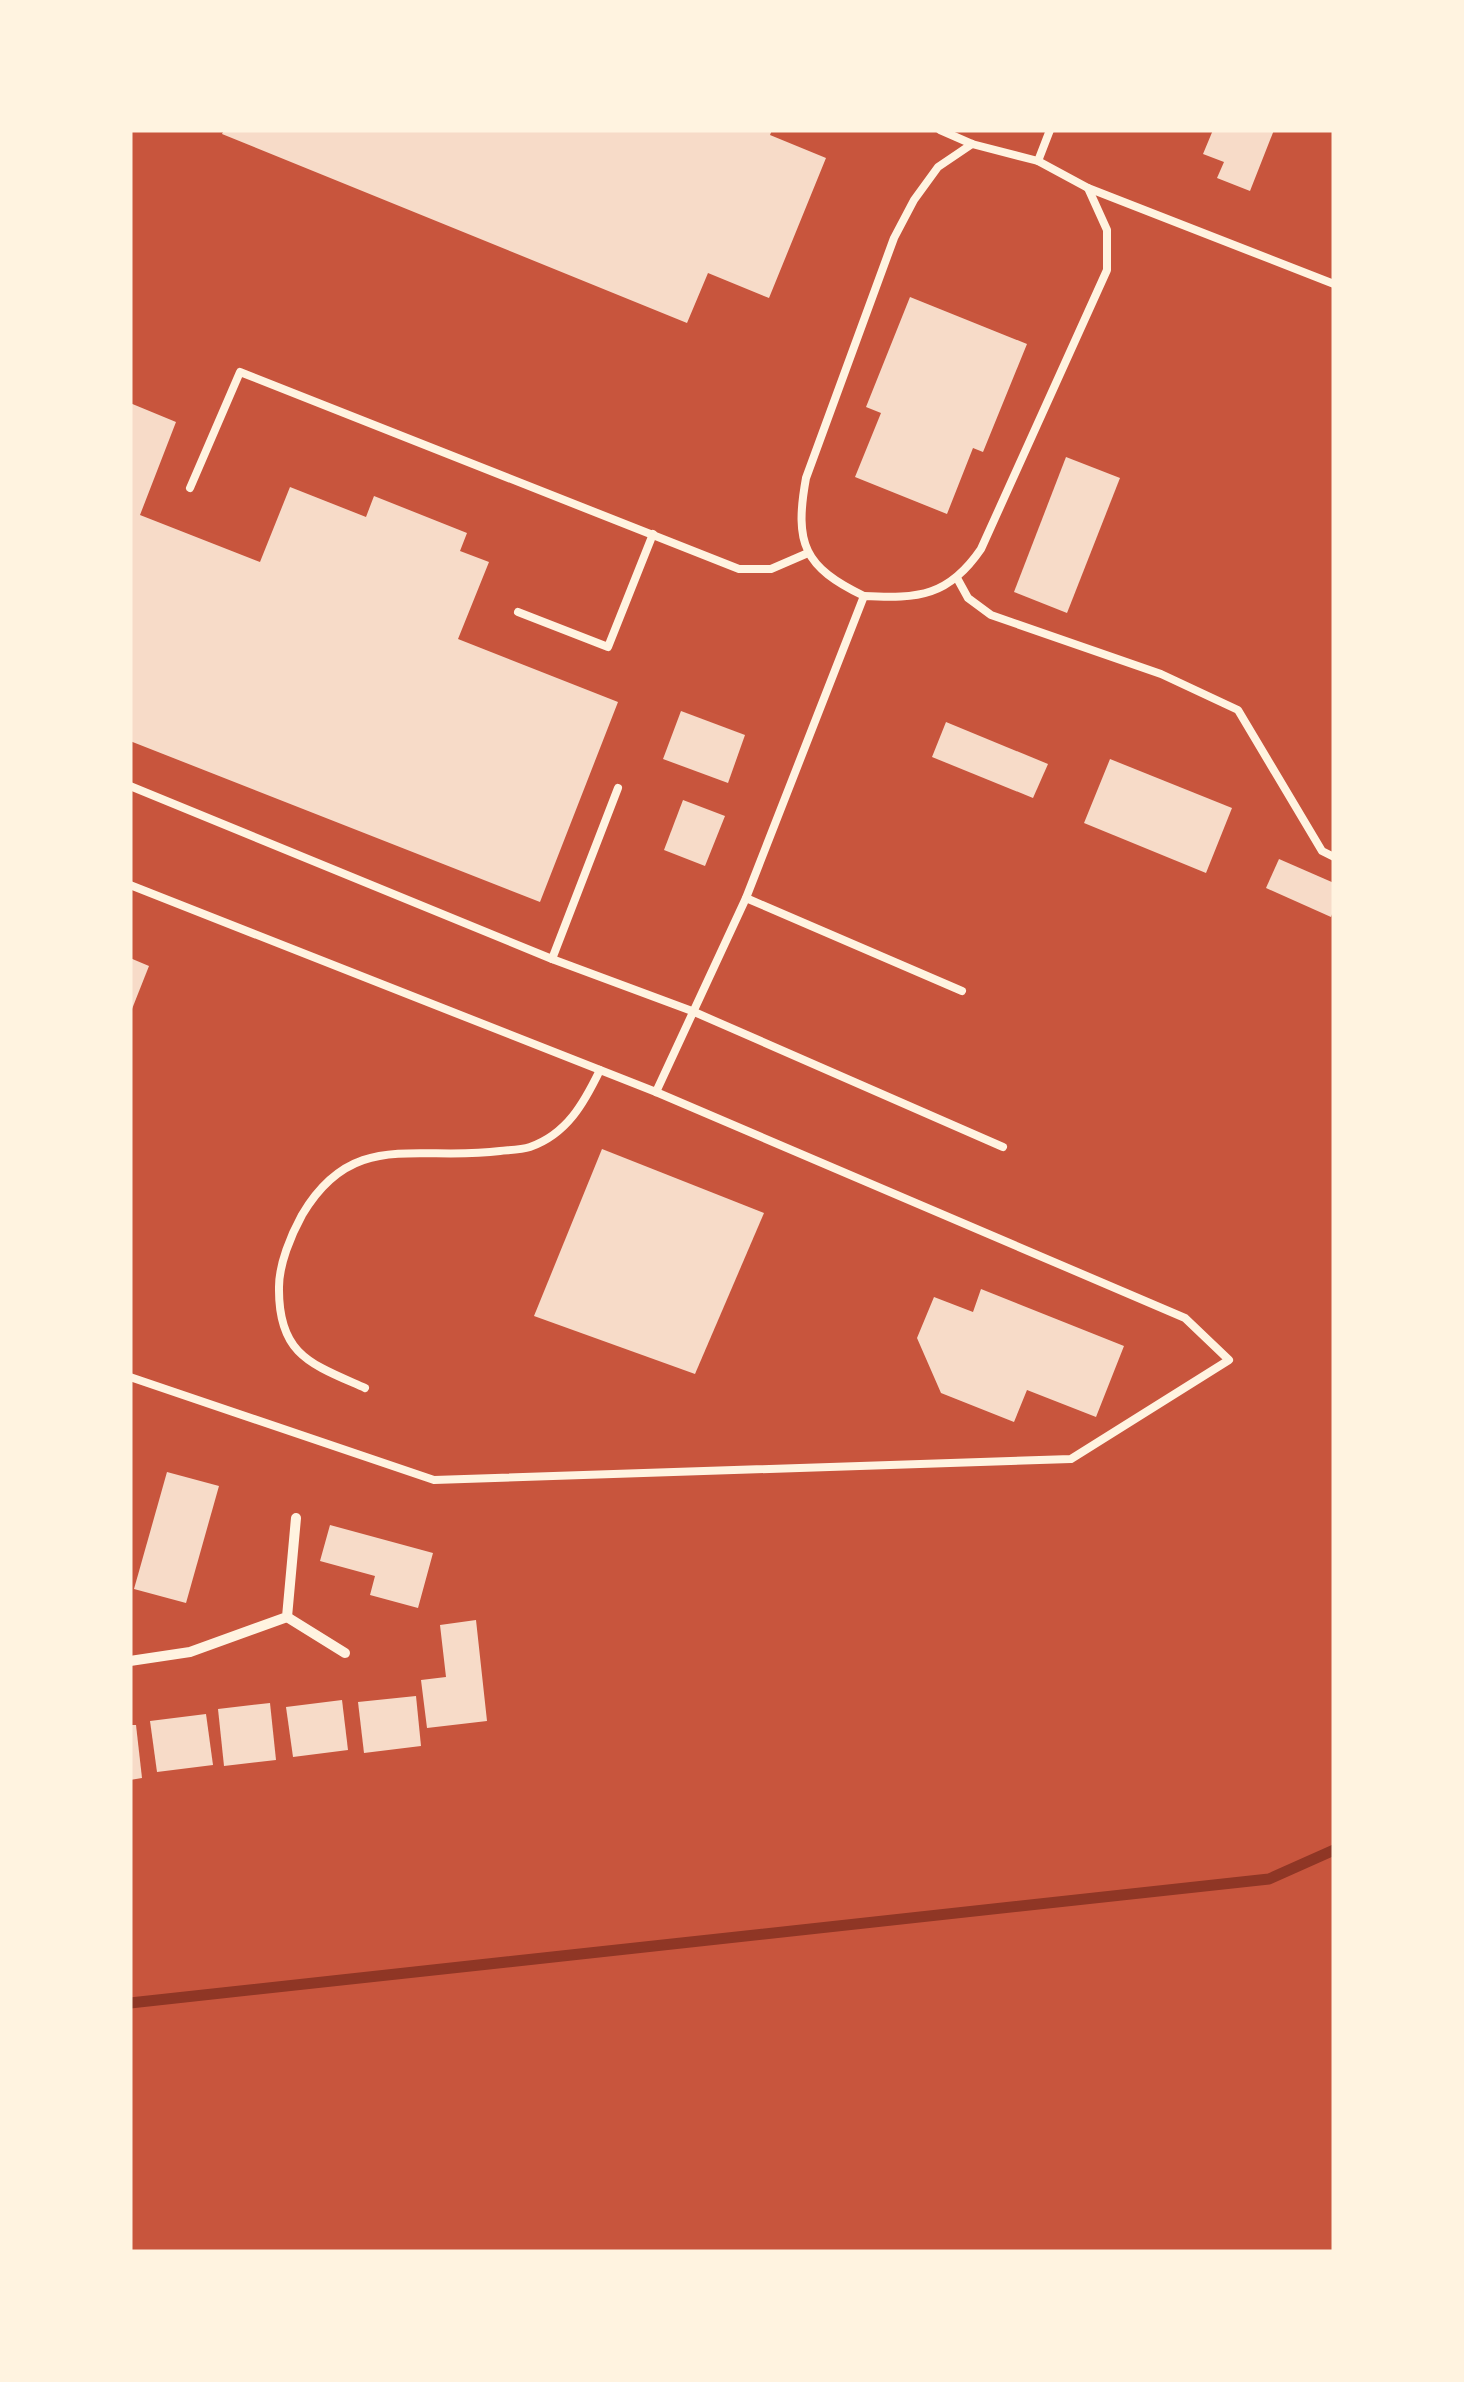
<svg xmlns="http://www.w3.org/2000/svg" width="1464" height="2382" font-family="'DM Sans',sans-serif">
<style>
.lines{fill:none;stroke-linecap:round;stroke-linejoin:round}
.stream{stroke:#8f3625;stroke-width:11}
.building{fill:#f7dbc8}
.service{stroke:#fff3e0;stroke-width:8}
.minor{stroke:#fff3e0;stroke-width:10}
</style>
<rect width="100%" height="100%" fill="#c8553d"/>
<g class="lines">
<polyline class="stream" points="130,2003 1269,1879 1334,1850"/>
</g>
<g class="building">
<polygon points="224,130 772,130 770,135 826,158 769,298 708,273 687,323 222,134"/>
<polygon points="1213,130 1274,130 1250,191 1217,178 1224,162 1203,154"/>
<polygon points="910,297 1027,344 983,452 973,448 947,514 855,477 881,413 866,407"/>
<polygon points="130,403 176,422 140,515 260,562 290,487 366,517 374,496 467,533 460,551 489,562 458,639 618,702 540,902 130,741"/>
<polygon points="1066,457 1120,478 1067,613 1014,592"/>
<polygon points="681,711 745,735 728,783 663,759"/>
<polygon points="946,722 1048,764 1033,798 932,757"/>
<polygon points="1110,759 1232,808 1206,873 1084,823"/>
<polygon points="683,800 725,816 705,866 664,850"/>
<polygon points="1279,859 1334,883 1334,909 1331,917 1266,888"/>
<polygon points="130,958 149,966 130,1014"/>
<polygon points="602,1149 764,1213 695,1374 534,1316"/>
<polygon points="981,1289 1124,1346 1096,1417 1027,1390 1014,1422 941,1393 917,1338 934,1297 973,1312"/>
<polygon points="167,1472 219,1486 186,1603 134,1589"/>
<polygon points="330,1525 433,1553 418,1608 370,1595 375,1576 320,1561"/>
<polygon points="476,1620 487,1721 427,1728 421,1680 446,1677 440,1625"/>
<polygon points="416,1696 421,1746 364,1753 358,1702"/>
<polygon points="342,1700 348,1750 293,1757 286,1707"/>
<polygon points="270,1703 276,1760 224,1766 218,1709"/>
<polygon points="206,1714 213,1765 157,1772 150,1721"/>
<polygon points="130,1725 136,1725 142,1778 130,1780"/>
</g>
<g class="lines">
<g class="service">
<polyline points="1038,161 1050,130"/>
<polyline points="1088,188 1334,284"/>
<polyline points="190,488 240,372 739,569 771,569 808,553"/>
<polyline points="957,578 968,598 991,615 1161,674 1238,710 1322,851 1334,857"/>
<path d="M864,596C804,567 794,544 806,478L894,238L914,200L938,167L972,144"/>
<polyline points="518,612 608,647 653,534"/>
<polyline points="130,786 552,959 692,1011 1003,1147"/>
<polyline points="130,885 656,1092 1185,1318 1229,1360 1071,1459 434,1480 130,1377"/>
<polyline points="746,898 962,991"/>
<polyline points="552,959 618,788"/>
<path d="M656,1092L746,898L864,596C919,599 949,596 981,549L1107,270V230L1088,188L1038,161L972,144L940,130"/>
<path d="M365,1388C311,1364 278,1355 279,1287C279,1264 291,1235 302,1215C353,1128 417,1162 500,1151C509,1150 521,1150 530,1147C567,1134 584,1103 600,1070"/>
</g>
<g class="minor">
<polyline points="287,1617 345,1653"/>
<polyline points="130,1661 190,1652 287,1617 296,1518"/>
</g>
</g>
<rect width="1464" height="2382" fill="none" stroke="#fff3e0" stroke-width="265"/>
</svg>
